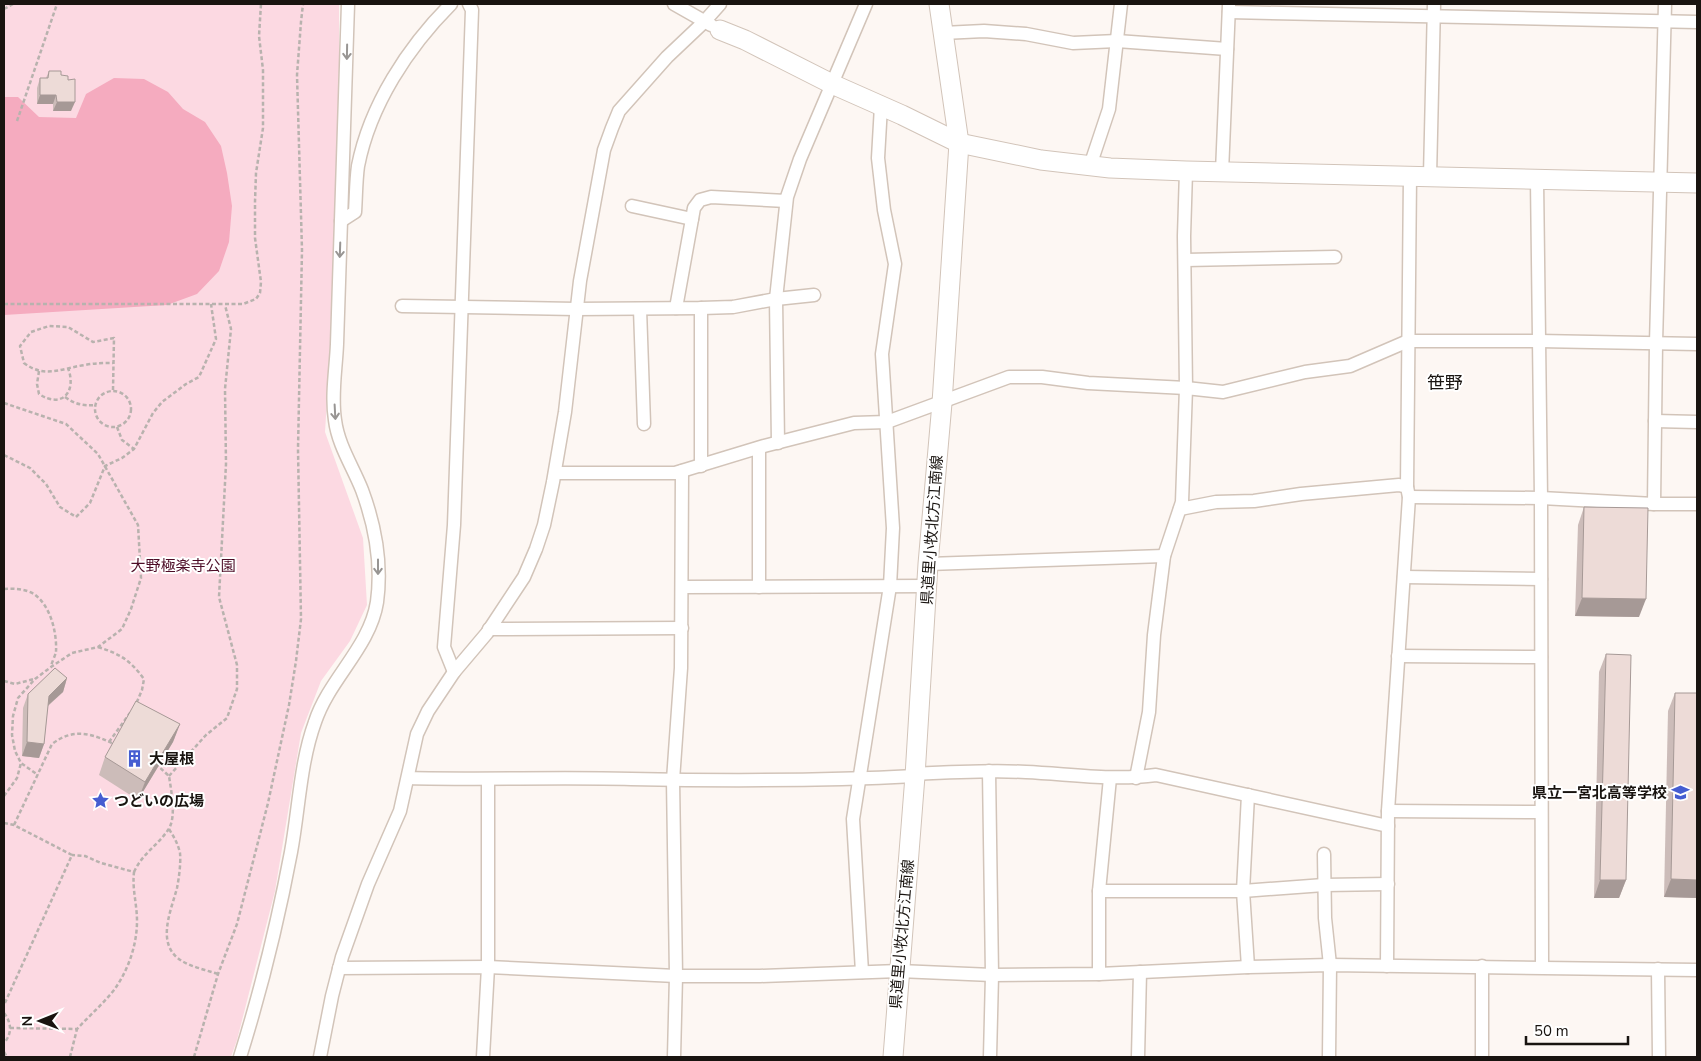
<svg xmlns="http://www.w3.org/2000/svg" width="1701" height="1061" font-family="'Nunito Sans','Noto Sans JP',sans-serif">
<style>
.green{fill:#fcd9e2}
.forest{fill:#f5abbf}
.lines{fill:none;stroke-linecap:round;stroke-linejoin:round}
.street-casing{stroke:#d2c4b9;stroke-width:15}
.secondary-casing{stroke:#d2c4b9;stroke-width:21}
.path{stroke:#b8b2ae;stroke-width:2.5;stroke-dasharray:4 2.5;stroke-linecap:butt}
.street{stroke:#fff;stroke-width:12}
.secondary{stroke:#fff;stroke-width:19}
.wall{fill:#ccbcb9}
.shaded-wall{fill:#a69996}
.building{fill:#eddbd7;stroke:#a69996}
.oneway{stroke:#989593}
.labels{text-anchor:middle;stroke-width:4;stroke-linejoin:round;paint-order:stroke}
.street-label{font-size:15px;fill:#191410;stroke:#fff}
.park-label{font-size:15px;fill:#4d0d27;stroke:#fff}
.poi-label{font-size:15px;font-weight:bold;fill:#191410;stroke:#fff;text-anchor:start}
.quarter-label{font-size:18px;fill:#191410;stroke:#fff}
</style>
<rect width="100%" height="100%" fill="#fdf7f3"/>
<polygon class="green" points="4,4 339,4 339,70 331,337 325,432 363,538 367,605 350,641 321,681 301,733 275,891 237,1040 231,1057 4,1057"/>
<polygon class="forest" points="114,78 144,79 168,92 183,109 205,122 221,146 227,173 232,206 229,242 219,271 197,294 167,305 4,315 4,97 18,97 39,117 76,118 86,94"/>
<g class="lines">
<defs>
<g id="street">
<polyline points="674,4 711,25"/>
<polyline points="1229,12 1697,22"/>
<polyline points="943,33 984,31 1026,34 1073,43 1117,41 1227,49"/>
<polyline points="1090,166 1109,109 1121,4"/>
<polyline points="1222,172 1229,5"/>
<polyline points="1430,176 1434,4"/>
<polyline points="1537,180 1541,498 1542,967"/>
<polyline points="632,206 692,219"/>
<path d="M341,221L355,212C356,197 356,180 358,166C370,105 408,47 451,4"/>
<polyline points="1185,260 1335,257"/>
<polyline points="402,306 576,309 701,308 733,307 776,299 814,295"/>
<polyline points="676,308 694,208 700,200 711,197 786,201"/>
<polyline points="701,308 701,466"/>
<polyline points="640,309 644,424"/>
<polyline points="1655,421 1697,422"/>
<polyline points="778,443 776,299 787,197 800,159 866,4"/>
<polyline points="555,473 675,473 764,446 854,423 887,422 1009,377 1042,377 1088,383 1186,388 1223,392 1305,372 1350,366 1408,341 1539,341 1697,344"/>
<polyline points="1407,487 1410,176"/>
<polyline points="1409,497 1541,498 1654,504 1697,504"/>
<polyline points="1654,504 1656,343 1665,4"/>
<polyline points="1180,509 1216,502 1254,501 1301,494 1399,485 1407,487 1409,497 1388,811 1387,966"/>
<polyline points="928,564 1164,556"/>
<polyline points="1404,577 1541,579"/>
<polyline points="682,587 927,586"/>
<polyline points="759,587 759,448"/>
<polyline points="489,629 682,628"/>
<polyline points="1398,656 1541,657"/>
<polyline points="454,672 444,647 454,525 472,10 469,4"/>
<polyline points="989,771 992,975 990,1057"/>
<path d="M915,774C952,772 989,770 1026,772C1070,774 1113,781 1156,775L1388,826"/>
<path d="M408,778C483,780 557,777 631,779C726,781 820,781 915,776"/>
<polyline points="1136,778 1149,712 1154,635 1164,556 1182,502 1186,388 1184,236 1186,171"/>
<polyline points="1388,811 1541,812"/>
<polyline points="1324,854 1325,918 1330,965 1329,1057"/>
<polyline points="1099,891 1243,891 1324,885 1388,884"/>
<polyline points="1482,966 1482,1057"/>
<polyline points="1248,967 1243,891 1248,795"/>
<polyline points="339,968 488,967 676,976 760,976 899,971 992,975 1099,974 1248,967 1330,965 1697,970"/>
<polyline points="1658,969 1659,1057"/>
<polyline points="862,972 853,819 890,586 893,528 882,354 895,264 884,210 878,158 881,106"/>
<polyline points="1099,974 1099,891 1110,778"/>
<path d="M240,1057C261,990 278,921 291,852C299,809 300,763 315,722C329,679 370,647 377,602C382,565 375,525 362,490C353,467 338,445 335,420C331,395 336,369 337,344L348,4"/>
<polyline points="320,1057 332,996 342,957 368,884 400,811 417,734 428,711 454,672 487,633 524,577 536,549 544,525 553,482 565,412 580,281 604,150 612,128 619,111 667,57 704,22 720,4"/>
<polyline points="483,1057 488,967 488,780"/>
<polyline points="674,1057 676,976 673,780 681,668 682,471"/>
<polyline points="1138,1057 1140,972"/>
</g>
<g id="secondary">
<polyline points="720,30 745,40 832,84 902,115 959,143 1041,160 1110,168 1186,171 1697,183"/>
<polyline points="893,1057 915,776 928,564 942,403 959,143 939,4"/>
</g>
</defs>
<use href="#street" class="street-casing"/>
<use href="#secondary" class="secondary-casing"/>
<g class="path">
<polyline points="4,9 13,4"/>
<polyline points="17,121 57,4"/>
<polyline points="4,304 243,304 256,299 260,293 261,282 255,238 255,202 256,173 263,128 263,70 259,36 261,4"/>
<path d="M39,371L37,384L39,394C62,409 77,392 68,368"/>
<path d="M113,390L114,338L93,342L68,327L49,326L31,332L20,346L24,363C45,379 62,368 85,365C95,363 104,363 113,363"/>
<circle cx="113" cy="409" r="18"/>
<path d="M65,397C75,404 82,406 95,405"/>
<polyline points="4,403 66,424 98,454 138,525 141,578 131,609 122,629 98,647 72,653 51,667 35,679 18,698 13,716 12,735 15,751 21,763 38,775"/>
<polyline points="117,427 122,440 134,449"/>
<polyline points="4,455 30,468 46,484 60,507 76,517 90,503 105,466 122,458 134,449 153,413 162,402 186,384 199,377 216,339 211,304"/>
<path d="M4,589C14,588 26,589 34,594C51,606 57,633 56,652C55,656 52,662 51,666"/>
<path d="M98,647C120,654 130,660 144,679L142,690L136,704"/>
<polyline points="4,681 15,684 34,679"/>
<polyline points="109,742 132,710"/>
<polyline points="169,776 206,735 227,718 237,689 237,665 219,597 226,464 225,389 231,329 225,305"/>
<polyline points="4,796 17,778 21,763"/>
<polyline points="4,823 14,825 72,855 4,1005"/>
<path d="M14,825L52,744C74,727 93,734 116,745"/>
<path d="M169,829C174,837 178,844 180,853C181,863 179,878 177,888C171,911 155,945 182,961C192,967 206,970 218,974"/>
<path d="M134,872C142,854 158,845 168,830C177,818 171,790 169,776L157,765"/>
<path d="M4,1013C12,1023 12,1034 4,1043"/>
<path d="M10,1028L77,1029C89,1016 103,1004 114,990C128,971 137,945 137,921C137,904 132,889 134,872L101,863L85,856L72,855"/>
<polyline points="4,1052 7,1057"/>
<polyline points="70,1057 77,1029"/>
<polyline points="194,1057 218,974 237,924 268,803 289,705 296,661 301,619 298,449 302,250 297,75 301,22 303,4"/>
</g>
<use href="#street" class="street"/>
<use href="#secondary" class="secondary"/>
</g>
<g class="wall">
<polygon points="49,71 61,75 68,80 71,111 53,111 53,104 37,104 37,88 40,78 46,78"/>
<polygon points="1584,507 1639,617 1575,616 1578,525"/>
<polygon points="1606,654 1626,880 1619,898 1594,898 1599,672"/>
<polygon points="67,678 63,692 48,706 44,744 39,758 22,756 23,708 28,694"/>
<polygon points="1675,693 1697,693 1697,898 1664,897 1668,711"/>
<polygon points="180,724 173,742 138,800 99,775 105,757"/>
</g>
<g class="shaded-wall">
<polygon points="40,95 56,95 53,104 37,104"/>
<polygon points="57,102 75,102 71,111 53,111"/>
<polygon points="1582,598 1646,599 1639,617 1575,616"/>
<polygon points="67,678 63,692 44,709 49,696"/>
<polygon points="180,724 173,742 138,800 145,782"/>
<polygon points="27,742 44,744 39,758 22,756"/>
<polygon points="1671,879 1697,880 1697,898 1664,897"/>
<polygon points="1600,880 1626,880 1619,898 1594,898"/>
</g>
<g class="building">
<polygon points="49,71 61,71 61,75 68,76 68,80 75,79 75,102 57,102 56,95 40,95 40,78 48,78"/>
<polygon points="1584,507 1648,508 1646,599 1582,598"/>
<polygon points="1606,654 1631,655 1626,880 1600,880"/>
<polygon points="55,668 67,678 49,696 44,744 27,742 28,694"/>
<polygon points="1675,693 1697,693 1697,880 1671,879"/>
<polygon points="136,701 180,724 145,782 105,757"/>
</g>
<defs><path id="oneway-shaft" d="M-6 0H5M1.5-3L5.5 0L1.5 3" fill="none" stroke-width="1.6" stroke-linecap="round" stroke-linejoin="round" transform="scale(1.25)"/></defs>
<g class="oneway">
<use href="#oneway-shaft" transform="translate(347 52) rotate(91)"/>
<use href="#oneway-shaft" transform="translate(340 250) rotate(92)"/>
<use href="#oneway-shaft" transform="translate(335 412) rotate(87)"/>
<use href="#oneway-shaft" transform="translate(378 567) rotate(90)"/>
</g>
<defs>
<symbol id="building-bare" viewBox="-9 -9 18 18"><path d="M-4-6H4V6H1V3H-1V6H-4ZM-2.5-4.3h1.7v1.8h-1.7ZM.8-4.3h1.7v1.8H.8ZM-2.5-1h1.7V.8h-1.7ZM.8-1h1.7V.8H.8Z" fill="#455dd1" stroke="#fff" stroke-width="2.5" paint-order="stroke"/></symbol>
<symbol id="school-bare" viewBox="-9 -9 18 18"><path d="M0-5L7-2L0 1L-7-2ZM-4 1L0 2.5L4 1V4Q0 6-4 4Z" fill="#455dd1" stroke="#fff" stroke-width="2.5" paint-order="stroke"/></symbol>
<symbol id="sight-bare" viewBox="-9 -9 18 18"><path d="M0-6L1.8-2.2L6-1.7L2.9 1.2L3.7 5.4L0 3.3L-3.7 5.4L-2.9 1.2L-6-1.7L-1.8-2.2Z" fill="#455dd1" stroke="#fff" stroke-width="2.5" paint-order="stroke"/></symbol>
</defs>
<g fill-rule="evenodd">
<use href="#building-bare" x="122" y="746" width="25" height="25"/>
<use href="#school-bare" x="1668" y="780" width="25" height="25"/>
<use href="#sight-bare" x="88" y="788" width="25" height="25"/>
</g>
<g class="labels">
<g class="street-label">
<text transform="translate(932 530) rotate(-86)" y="5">県道里小牧北方江南線</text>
<text transform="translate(902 934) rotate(-85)" y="5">県道里小牧北方江南線</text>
</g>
<g class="park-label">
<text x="183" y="571">大野極楽寺公園</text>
</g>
<g class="poi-label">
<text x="149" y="764">大屋根</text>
<text x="1667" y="798" text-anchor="end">県立一宮北高等学校</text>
<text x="114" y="806">つどいの広場</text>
</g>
<g class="quarter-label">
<text x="1445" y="389">笹野</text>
</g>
</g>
<rect width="1701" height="1061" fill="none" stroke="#191410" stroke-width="10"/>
<g transform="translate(40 1021) rotate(269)" stroke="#ffffff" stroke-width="4" paint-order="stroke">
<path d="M0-4L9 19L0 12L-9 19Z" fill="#191410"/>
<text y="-8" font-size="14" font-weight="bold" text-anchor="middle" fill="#191410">N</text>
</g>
<path d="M1526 1036v8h102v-8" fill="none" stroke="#191410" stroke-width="2.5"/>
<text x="1534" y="1036" font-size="15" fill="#191410" stroke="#ffffff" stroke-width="4" paint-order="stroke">50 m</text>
</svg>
